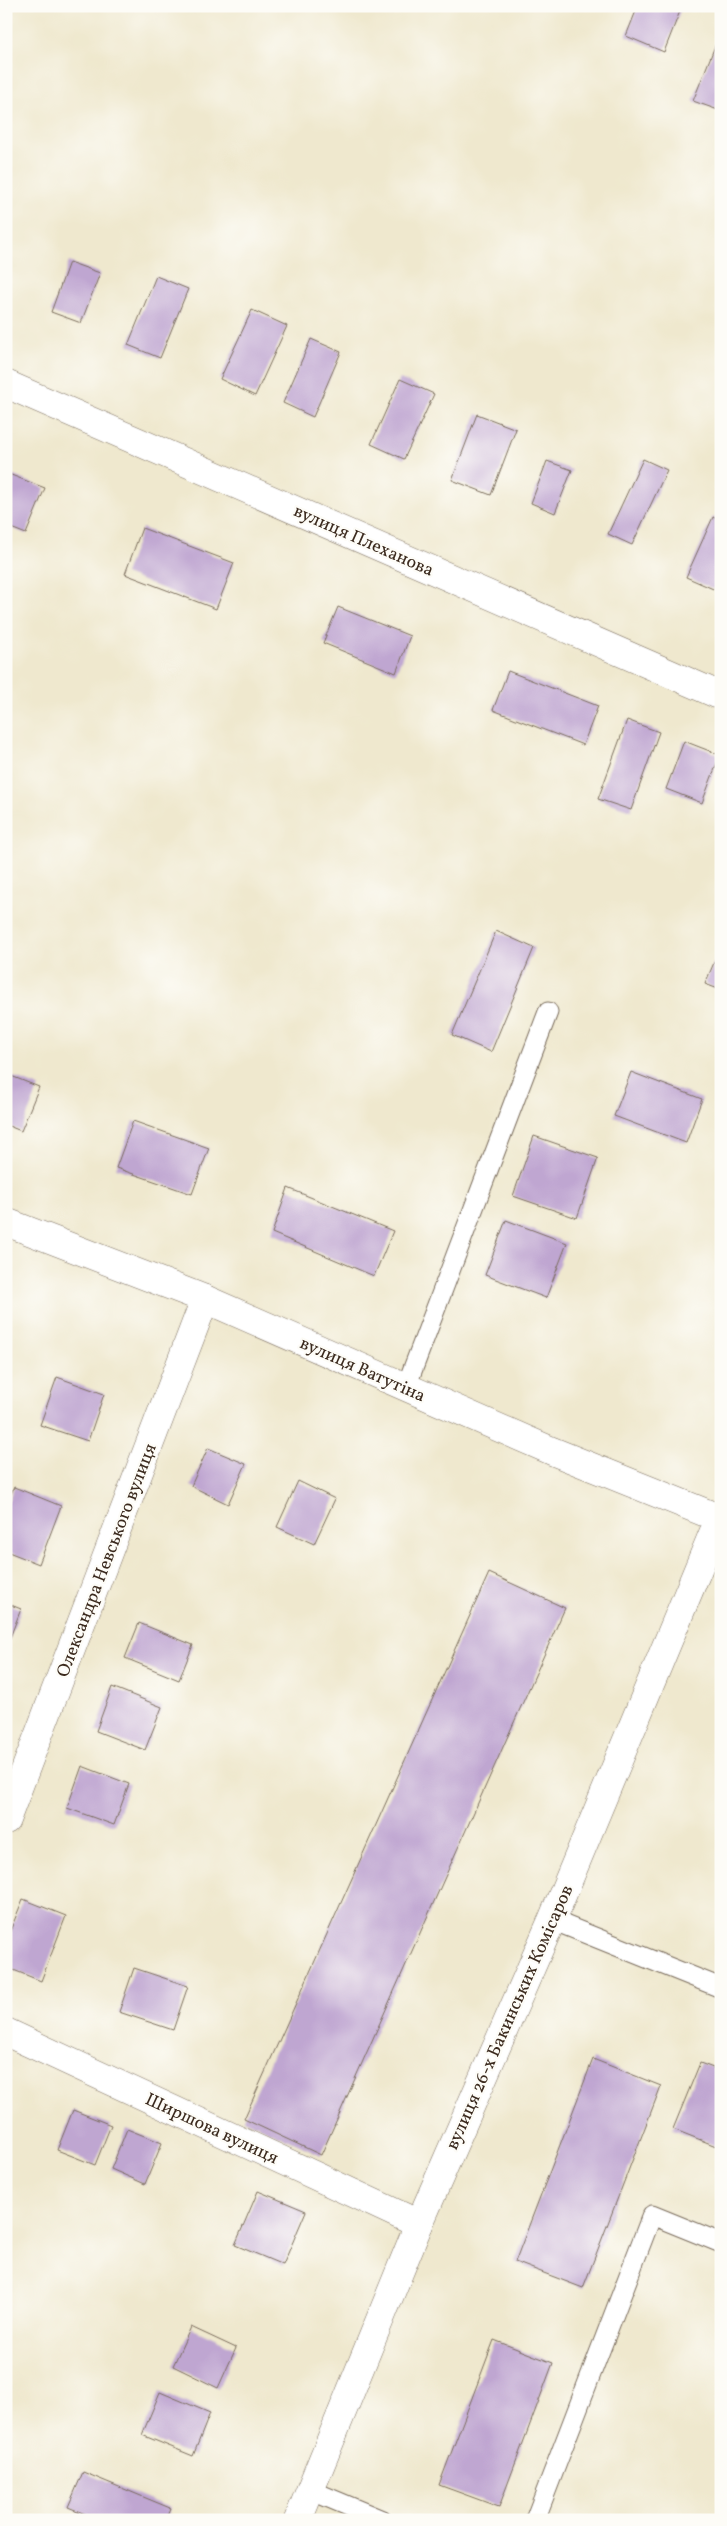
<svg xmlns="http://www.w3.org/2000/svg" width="727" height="2526" font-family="Vollkorn,serif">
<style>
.building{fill:#bfa6d1}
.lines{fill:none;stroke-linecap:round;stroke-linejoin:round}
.service-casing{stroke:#7a6c5c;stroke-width:21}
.minor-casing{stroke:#7a6c5c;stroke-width:29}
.tertiary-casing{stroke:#7a6c5c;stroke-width:29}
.service{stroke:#fff;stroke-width:19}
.minor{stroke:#fff;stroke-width:28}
.tertiary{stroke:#fff;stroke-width:28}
.labels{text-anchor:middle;stroke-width:4.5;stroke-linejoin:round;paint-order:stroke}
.street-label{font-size:18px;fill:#3b2a1e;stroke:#fdfcf7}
</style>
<rect width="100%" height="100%" fill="#fdfcf7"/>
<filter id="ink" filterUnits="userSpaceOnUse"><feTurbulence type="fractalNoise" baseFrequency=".02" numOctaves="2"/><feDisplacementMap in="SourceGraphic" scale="10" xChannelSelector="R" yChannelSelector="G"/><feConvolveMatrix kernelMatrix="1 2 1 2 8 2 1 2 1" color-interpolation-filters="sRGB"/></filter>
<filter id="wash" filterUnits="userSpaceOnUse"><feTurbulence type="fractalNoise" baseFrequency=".0096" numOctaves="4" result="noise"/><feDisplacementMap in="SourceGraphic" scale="20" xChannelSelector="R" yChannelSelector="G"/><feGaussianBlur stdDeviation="1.12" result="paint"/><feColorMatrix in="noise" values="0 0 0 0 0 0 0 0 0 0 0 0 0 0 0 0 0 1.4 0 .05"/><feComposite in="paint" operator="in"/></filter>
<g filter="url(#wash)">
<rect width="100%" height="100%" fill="#efe8ce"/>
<g id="blocks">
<g class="building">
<polygon points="638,6 682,6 664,52 626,36"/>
<polygon points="721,31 721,111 693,101"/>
<polygon points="69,262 100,273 81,323 51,312"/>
<polygon points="156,276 188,289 160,358 128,345"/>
<polygon points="252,310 287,326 255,396 220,379"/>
<polygon points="311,339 341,352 313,417 283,403"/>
<polygon points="400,379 434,394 404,459 371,444"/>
<polygon points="477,414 516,429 491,495 452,480"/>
<polygon points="643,459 667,470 632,545 608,534"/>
<polygon points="547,461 572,470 555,513 531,503"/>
<polygon points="6,473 45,488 26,534 6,526"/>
<polygon points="713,517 721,521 720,592 686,577"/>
<polygon points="142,528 234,563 216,609 125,574"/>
<polygon points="338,607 410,636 396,673 323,643"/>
<polygon points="508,671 598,706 583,745 493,710"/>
<polygon points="627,720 659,732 631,810 598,799"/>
<polygon points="684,741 720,755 702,803 666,789"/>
<polygon points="496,931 534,948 491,1052 452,1035"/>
<polygon points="721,946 721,990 705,984"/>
<polygon points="631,1072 702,1099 686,1143 614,1116"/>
<polygon points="6,1074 39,1087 21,1131 6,1125"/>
<polygon points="133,1121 209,1148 192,1194 116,1168"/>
<polygon points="534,1136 598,1158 577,1218 513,1196"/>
<polygon points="288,1188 393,1231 374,1276 272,1233"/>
<polygon points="506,1220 567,1243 546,1298 485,1275"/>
<polygon points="57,1377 104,1394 88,1441 40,1425"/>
<polygon points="208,1448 246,1464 228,1504 191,1486"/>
<polygon points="298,1481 335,1499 314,1544 277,1527"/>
<polygon points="14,1487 61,1506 39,1564 6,1551 6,1506"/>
<polygon points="489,1573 565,1608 321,2155 244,2119"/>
<polygon points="6,1603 21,1609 6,1648"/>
<polygon points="139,1623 193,1645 179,1680 125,1658"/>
<polygon points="112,1687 162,1707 145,1750 96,1731"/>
<polygon points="82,1766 129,1784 114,1825 67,1808"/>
<polygon points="23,1899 66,1916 41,1981 6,1967 6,1941"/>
<polygon points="134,1968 188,1986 173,2030 119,2012"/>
<polygon points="593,2059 661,2086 583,2288 515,2262"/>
<polygon points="700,2063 721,2071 721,2148 673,2129"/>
<polygon points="73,2110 111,2125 95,2165 57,2150"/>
<polygon points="127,2129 162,2143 145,2184 111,2169"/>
<polygon points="258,2191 306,2211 283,2265 235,2245"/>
<polygon points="191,2327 236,2348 218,2388 173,2366"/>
<polygon points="494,2340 553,2363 499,2507 439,2485"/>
<polygon points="160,2392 210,2413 193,2456 142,2435"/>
<polygon points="83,2472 170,2508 165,2520 100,2520 68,2507"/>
</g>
</g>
</g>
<g filter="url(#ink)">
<use href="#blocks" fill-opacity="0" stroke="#7a6c5c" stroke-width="1"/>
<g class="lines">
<defs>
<g id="service">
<polyline points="406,1387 548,1012"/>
<polyline points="552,1920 721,1988"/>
<polyline points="310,2490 382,2520"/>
<polyline points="535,2520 652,2215 721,2243"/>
</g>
<g id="minor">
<polyline points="6,384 721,696"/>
<polyline points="6,1820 205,1299"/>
<polyline points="6,2032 419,2224"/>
<polyline points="298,2520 419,2224 552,1920 721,1514"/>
</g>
<polyline id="tertiary" points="6,1222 205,1299 552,1451 721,1519"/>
</defs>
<use href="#service" class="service-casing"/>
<use href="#minor" class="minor-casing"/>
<use href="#tertiary" class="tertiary-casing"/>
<use href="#service" class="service"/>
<use href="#minor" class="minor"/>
<use href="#tertiary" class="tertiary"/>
</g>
</g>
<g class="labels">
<g class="street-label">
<text transform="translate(364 540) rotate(24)" y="6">вулиця Плеханова</text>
<text transform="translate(363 1369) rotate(24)" y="6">вулиця Ватутіна</text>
<text transform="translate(106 1560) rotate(-69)" y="6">Олександра Невського вулиця</text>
<text transform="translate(509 2017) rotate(-66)" y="6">вулиця 26-х Бакинських Комісаров</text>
<text transform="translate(212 2128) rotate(25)" y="6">Ширшова вулиця</text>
</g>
</g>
<rect width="727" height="2526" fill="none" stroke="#fdfcf7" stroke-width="25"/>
</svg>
